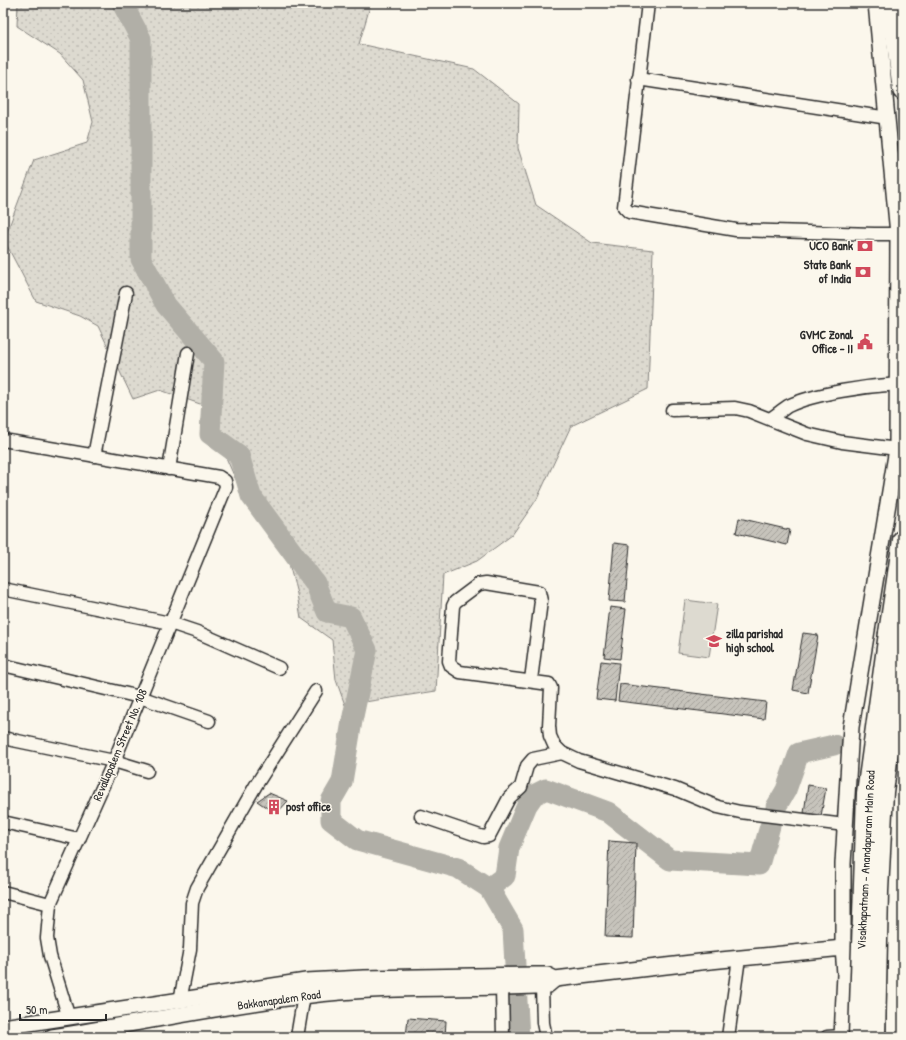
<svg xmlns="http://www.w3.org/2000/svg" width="906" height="1040" font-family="'Patrick Hand',sans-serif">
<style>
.grass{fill:url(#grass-dots);stroke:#84827e}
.pitch{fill:#dddad0;stroke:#84827e}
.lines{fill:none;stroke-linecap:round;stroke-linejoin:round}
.river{stroke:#b1afa7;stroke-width:21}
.building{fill:url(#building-hatch);stroke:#2b2b2b}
.minor-casing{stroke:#2b2b2b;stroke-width:15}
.tertiary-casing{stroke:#2b2b2b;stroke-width:18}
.primary-casing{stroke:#2b2b2b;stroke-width:23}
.minor{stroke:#fbf7ec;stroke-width:12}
.tertiary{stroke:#fbf7ec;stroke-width:15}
.primary{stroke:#fbf7ec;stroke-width:20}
.primary-bridge-casing{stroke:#2b2b2b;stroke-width:23;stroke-linecap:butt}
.primary-bridge{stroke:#fbf7ec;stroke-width:20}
.labels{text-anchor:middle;stroke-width:3;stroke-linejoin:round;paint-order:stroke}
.poi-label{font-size:12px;font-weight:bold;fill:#2b2b2b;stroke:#fbf7ec;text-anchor:end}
.street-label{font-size:12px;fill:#2b2b2b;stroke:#fbf7ec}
</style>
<defs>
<pattern id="grass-dots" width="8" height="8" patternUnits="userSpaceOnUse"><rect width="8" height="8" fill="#dddad0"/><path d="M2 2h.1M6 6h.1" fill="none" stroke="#bebbb3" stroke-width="1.8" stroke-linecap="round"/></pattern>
<pattern id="building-hatch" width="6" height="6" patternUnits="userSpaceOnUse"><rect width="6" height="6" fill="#c7c4bc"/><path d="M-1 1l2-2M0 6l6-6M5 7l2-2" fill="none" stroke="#a29f99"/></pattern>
</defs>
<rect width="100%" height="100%" fill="#fbf7ec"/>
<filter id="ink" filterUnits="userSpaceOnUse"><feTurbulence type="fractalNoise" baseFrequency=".025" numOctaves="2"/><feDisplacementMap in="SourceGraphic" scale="8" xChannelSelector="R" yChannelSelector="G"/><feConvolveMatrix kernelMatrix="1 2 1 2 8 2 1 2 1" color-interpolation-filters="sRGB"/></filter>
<g filter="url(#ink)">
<polygon class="grass" points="18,3 371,3 359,44 474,69 519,104 518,148 536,205 592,243 653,250 648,389 571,426 537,499 512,535 477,561 443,575 436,691 345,705 336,680 332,640 301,618 297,594 287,556 266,531 235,478 203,405 160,390 133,399 98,326 80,316 36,301 4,240 34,160 87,143 93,122 83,80 60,54 17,26"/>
<polygon class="pitch" points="685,600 717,604 709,657 678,653"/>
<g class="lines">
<g class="river">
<polyline points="122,3 141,39 141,259 166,305 214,361 210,434 239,455 251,496 315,583 327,612 351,617 367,650 352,721 342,782 331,801 331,820 357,840 458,868 489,888 513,929 519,1037"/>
<polyline points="776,807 786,790 799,753 834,745"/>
<polyline points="489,888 505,876 509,848 527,805 534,795 546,789 608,812 670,860 759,865 770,826"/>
</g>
</g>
<g class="building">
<polygon points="739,518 790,530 787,545 736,533"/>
<polygon points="614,543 630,545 625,602 609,601"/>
<polygon points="610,607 626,609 620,659 604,657"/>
<polygon points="803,633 818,635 808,693 793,690"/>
<polygon points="601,661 619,663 615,701 596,699"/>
<polygon points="620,684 766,702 764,719 618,701"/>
<polygon points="808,785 826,788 821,816 804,813"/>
<polygon points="269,793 288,801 276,814 257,801"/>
<polygon points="609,841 636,843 633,938 605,937"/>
<polygon points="408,1018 446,1021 445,1037 406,1037"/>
</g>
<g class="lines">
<defs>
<g id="minor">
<polyline points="648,3 624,207 629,212 736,230 874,234 898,234"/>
<polyline points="638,79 888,118"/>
<polyline points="672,410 735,408 749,411 807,434 842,442 897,449"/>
<path d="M770,419C776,415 782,410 788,406C815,393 868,386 898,384"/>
<polyline points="3,440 219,477 225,481 226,487 114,761 50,904 47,938 50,956 69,1018"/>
<polyline points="94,456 126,293"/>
<polyline points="169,469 188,353"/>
<polyline points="3,589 170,623 197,632 279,668"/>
<polyline points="3,665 140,697 209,721"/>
<polyline points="531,680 541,601 539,592 486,583 479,584 455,602 453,606 449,661 451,666 460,672 549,684 551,688 549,726 550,736 554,745 562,753 579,761 675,789 718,807 740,812 845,825"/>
<polyline points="3,738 114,761 147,771"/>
<polyline points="421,816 483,837 489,836 509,798 521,787 527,766 533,759 562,753"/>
<polyline points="3,822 79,839"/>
<polyline points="3,892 50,904"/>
<polyline points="542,986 543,1023 546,1037"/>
<polyline points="502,988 503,1037"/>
<polyline points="180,1001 190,949 192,903 197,888 256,785 316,691"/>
<polyline points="297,1037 305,989"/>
<polyline points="728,1037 739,958"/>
<polyline points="827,1037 842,1036"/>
</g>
<g id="tertiary">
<polyline points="3,1027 306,981 364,978 535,975 547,975 555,979 700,962 843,948 895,946"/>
<path d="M52,1037C136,1024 219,1006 303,996C380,986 459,989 536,986L548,985L555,979"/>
<polyline points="842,1037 845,974 843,948 843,864 851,727 897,449 898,234 876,3"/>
<polyline points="894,1037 896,895 893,810 903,740"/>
</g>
<g id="primary">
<polyline points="892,3 903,90"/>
<polyline points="889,633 903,540"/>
</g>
</defs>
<use href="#minor" class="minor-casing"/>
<use href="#tertiary" class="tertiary-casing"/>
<use href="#primary" class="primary-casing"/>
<use href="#minor" class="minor"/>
<use href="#tertiary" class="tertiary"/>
<use href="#primary" class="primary"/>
<defs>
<g id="primary-bridge">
<polyline points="859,1037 867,793 889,633"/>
<polyline points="875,1037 878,891 883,792 903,637"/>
</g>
</defs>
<use href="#primary-bridge" class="primary-bridge-casing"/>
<use href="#primary-bridge" class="primary-bridge"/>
</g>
</g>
<defs>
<symbol id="bank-bare" viewBox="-9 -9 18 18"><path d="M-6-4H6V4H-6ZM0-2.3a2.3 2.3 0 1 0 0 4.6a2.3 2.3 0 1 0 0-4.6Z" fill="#d1495b" stroke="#fbf7ec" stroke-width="2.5" paint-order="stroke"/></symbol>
<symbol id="civic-bare" viewBox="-9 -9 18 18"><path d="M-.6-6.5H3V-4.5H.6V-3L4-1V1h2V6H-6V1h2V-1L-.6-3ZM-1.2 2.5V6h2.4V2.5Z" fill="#d1495b" stroke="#fbf7ec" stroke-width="2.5" paint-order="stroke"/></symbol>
<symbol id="school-bare" viewBox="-9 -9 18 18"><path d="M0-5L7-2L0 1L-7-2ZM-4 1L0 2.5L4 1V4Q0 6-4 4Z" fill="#d1495b" stroke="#fbf7ec" stroke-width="2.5" paint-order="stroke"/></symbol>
<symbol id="building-bare" viewBox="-9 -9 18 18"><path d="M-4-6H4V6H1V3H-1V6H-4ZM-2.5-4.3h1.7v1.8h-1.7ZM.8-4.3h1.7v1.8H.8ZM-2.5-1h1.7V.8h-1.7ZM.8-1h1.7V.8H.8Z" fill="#d1495b" stroke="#fbf7ec" stroke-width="2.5" paint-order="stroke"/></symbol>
</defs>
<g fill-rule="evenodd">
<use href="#bank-bare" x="854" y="235" width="22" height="22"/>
<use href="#bank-bare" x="852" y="261" width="22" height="22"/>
<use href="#civic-bare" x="854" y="331" width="22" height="22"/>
<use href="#school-bare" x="703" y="630" width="22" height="22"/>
<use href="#building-bare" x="263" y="796" width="22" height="22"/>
</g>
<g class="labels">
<g class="poi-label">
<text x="853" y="250">UCO Bank</text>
<text x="851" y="269">State Bank<tspan x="851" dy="14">of India</tspan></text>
<text x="853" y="339">GVMC Zonal<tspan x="853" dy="14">Office - II</tspan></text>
<text x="726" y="638" text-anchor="start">zilla parishad<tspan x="726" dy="14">high school</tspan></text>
<text x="286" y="811" text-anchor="start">post office</text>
</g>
<g class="street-label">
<text transform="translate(120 745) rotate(-67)" y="4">Revallapalem Street No. 108</text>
<text transform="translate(866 860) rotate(-87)" y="4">Visakhapatnam - Anandapuram Main Road</text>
<text transform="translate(279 1000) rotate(-8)" y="4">Bakkanapalem Road</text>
</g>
</g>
<rect width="906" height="1040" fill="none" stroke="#fbf7ec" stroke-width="16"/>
<rect x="8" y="8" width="890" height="1024" fill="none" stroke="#2b2b2b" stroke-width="1.5" filter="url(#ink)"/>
<path d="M20 1014v6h86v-6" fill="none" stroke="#2b2b2b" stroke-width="2"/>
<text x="26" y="1014" font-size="12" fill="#2b2b2b" stroke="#fbf7ec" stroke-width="3" paint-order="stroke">50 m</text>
</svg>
